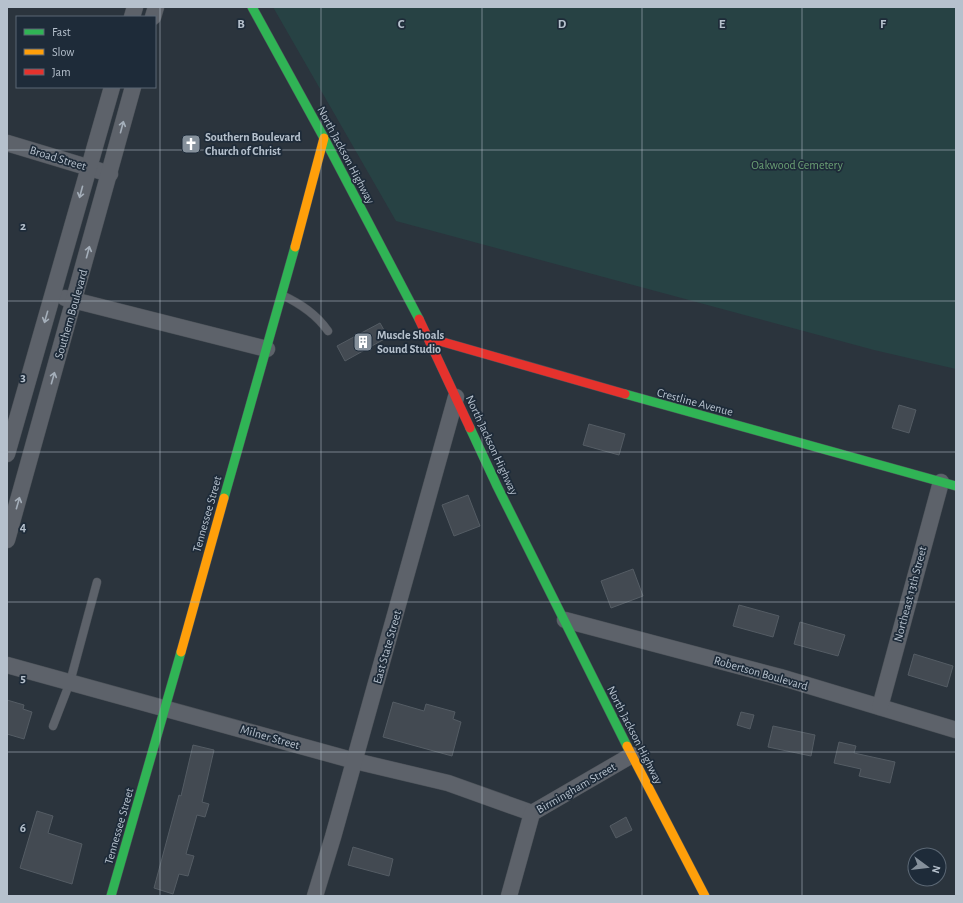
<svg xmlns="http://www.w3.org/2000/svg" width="963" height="903" font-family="'Alegreya Sans',sans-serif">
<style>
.green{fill:#274244}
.building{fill:#434a52;stroke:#545c64}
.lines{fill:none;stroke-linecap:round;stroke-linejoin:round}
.lane-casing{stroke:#4a5057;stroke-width:9}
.street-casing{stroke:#4a5057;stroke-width:17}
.fast-casing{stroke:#4a5057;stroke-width:10}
.slow-casing{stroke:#4a5057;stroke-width:10}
.jam-casing{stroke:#4a5057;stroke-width:10}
.lane{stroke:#5d626a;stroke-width:8}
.street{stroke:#5d626a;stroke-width:16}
.fast{stroke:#30b455;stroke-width:9}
.slow{stroke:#ff9f0a;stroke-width:9}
.jam{stroke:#e5322d;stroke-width:9}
.oneway{stroke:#a4aeb9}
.grid{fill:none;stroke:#b6c1cd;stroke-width:1;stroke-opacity:0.55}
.labels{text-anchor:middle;stroke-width:3.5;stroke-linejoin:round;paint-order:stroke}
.poi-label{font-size:12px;font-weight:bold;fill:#b6c1cd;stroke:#1e2b39;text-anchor:start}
.street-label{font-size:12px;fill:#b6c1cd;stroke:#1e2b39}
.park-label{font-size:12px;fill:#6ba074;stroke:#1e2b39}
.grid-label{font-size:13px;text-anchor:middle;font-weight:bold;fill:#b6c1cd;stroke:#1e2b39;stroke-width:3.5;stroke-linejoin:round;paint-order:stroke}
</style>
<rect width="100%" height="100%" fill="#2b343d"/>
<polygon class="green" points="273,7 956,7 956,369 874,350 396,221"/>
<g class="building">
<polygon points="380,323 388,337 345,361 337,346"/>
<polygon points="899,405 916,410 909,433 892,428"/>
<polygon points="589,424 625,434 619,455 583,445"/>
<polygon points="468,495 480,526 454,536 442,505"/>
<polygon points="633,569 643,596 611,608 601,581"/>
<polygon points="739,605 779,616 773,637 733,626"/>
<polygon points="800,622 845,635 838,656 794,644"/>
<polygon points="914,654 953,666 947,687 908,675"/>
<polygon points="7,700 24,705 23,709 32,712 24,739 7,734"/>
<polygon points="393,702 424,711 426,704 455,712 453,719 461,722 452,756 383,737"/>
<polygon points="741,712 754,715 750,729 737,725"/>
<polygon points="773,726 815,735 811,756 768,747"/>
<polygon points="839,742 856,746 854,753 895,762 890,783 859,776 861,769 834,763"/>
<polygon points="193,745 214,750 202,802 209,804 205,817 197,815 186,854 194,856 188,876 179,874 173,894 154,888 179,795 181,796"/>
<polygon points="37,811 53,816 48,833 82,844 72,884 20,868"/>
<polygon points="626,817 632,830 616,838 610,826"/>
<polygon points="353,847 393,859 389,876 348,865"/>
</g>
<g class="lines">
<defs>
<g id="lane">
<path d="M282,295C301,304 316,314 328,331"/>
<polyline points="53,726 70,682 97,582"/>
</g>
<g id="street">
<polyline points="132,17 135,7"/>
<polyline points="153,17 156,7"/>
<polyline points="7,143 110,174"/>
<polyline points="65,298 267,349"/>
<polyline points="7,454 112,87"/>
<polyline points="7,540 133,87"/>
<polyline points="565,620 780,677 956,730"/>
<polyline points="7,665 355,761 448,783 532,813"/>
<polyline points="880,707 941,482"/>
<polyline points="315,896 333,837 456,397"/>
<polyline points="509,896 532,813 632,755"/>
</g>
<g id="fast">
<polyline points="252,7 324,138 419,319"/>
<polyline points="625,394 956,486"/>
<polyline points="470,428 497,486 627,746"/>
<polyline points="224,498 295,247"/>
<polyline points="111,896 181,652"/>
</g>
<g id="slow">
<polyline points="295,247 324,138"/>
<polyline points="181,652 224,498"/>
<polyline points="627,746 705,896"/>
</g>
<g id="jam">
<polyline points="419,319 470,428"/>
<polyline points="429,338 625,394"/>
</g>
</defs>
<use href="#lane" class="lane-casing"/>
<use href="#street" class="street-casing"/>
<use href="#fast" class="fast-casing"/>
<use href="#slow" class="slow-casing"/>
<use href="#jam" class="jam-casing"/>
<use href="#lane" class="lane"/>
<use href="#street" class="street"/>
<use href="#fast" class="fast"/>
<use href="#slow" class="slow"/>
<use href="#jam" class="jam"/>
</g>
<defs><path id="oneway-shaft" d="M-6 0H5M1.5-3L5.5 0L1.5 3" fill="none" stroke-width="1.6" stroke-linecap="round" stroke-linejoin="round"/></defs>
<g class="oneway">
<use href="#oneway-shaft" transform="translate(122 127) rotate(-75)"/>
<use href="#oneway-shaft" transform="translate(81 192) rotate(105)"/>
<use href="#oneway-shaft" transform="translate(88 252) rotate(-75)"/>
<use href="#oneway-shaft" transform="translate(46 317) rotate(106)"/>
<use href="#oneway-shaft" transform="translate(53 378) rotate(-74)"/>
<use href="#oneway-shaft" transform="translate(18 503) rotate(-74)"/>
</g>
<path class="grid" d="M160,7V896M321,7V896M482,7V896M642,7V896M802,7V896M7,150H956M7,301H956M7,452H956M7,602H956M7,752H956"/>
<defs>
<symbol id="church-square" viewBox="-11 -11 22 22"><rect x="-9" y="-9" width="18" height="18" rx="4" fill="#85909b" stroke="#1e2b39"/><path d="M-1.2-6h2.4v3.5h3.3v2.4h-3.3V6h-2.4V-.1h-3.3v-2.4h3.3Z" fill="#fff"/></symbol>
<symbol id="building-square" viewBox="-11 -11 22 22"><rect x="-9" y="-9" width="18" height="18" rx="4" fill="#85909b" stroke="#1e2b39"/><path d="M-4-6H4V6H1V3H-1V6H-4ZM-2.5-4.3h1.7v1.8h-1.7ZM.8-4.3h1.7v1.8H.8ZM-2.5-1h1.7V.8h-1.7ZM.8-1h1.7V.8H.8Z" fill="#fff"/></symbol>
</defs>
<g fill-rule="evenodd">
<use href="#church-square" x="180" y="133" width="22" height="22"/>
<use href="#building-square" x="352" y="331" width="22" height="22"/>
</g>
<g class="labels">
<g class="poi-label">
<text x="205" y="141">Southern Boulevard<tspan x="205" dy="14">Church of Christ</tspan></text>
<text x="377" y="339">Muscle Shoals<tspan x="377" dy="14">Sound Studio</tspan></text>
</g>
<g class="street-label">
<text transform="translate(346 155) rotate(62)" y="4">North Jackson Highway</text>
<text transform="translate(58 158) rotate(17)" y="4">Broad Street</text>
<text transform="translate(71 314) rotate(-74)" y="4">Southern Boulevard</text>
<text transform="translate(695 402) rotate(15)" y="4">Crestline Avenue</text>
<text transform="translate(492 445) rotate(65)" y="4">North Jackson Highway</text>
<text transform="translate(207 514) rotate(-74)" y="4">Tennessee Street</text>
<text transform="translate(910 594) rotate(-75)" y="4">Northeast 13th Street</text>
<text transform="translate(387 647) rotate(-74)" y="4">East State Street</text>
<text transform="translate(761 673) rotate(16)" y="4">Robertson Boulevard</text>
<text transform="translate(635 735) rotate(63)" y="4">North Jackson Highway</text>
<text transform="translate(270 737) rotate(16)" y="4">Milner Street</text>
<text transform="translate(576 788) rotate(-30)" y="4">Birmingham Street</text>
<text transform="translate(119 826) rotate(-74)" y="4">Tennessee Street</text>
</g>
<g class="park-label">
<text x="797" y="169">Oakwood Cemetery</text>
</g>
</g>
<g class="grid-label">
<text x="241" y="28">B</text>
<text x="401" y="28">C</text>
<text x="562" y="28">D</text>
<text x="722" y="28">E</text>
<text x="883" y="28">F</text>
<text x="23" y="230">2</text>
<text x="23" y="381">3</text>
<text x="23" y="531">4</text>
<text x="23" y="682">5</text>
<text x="23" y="832">6</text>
</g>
<rect width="963" height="903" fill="none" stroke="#b6c1cd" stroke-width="16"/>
<rect x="16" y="16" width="140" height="72" fill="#1e2b39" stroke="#5b6774"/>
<rect x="24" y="29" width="20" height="6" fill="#30b455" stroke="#5b6774"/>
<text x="52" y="36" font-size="12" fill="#b6c1cd">Fast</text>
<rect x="24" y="49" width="20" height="6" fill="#ff9f0a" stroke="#5b6774"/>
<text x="52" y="56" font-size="12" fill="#b6c1cd">Slow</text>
<rect x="24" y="69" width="20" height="6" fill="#e5322d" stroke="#5b6774"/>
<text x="52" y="76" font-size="12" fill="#b6c1cd">Jam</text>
<g transform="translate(927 867) rotate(105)"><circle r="19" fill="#1e2b39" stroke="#5b6774"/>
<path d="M0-3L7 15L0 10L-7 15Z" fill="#85909b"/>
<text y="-6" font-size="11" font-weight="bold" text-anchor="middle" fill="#b6c1cd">N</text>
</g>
</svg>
